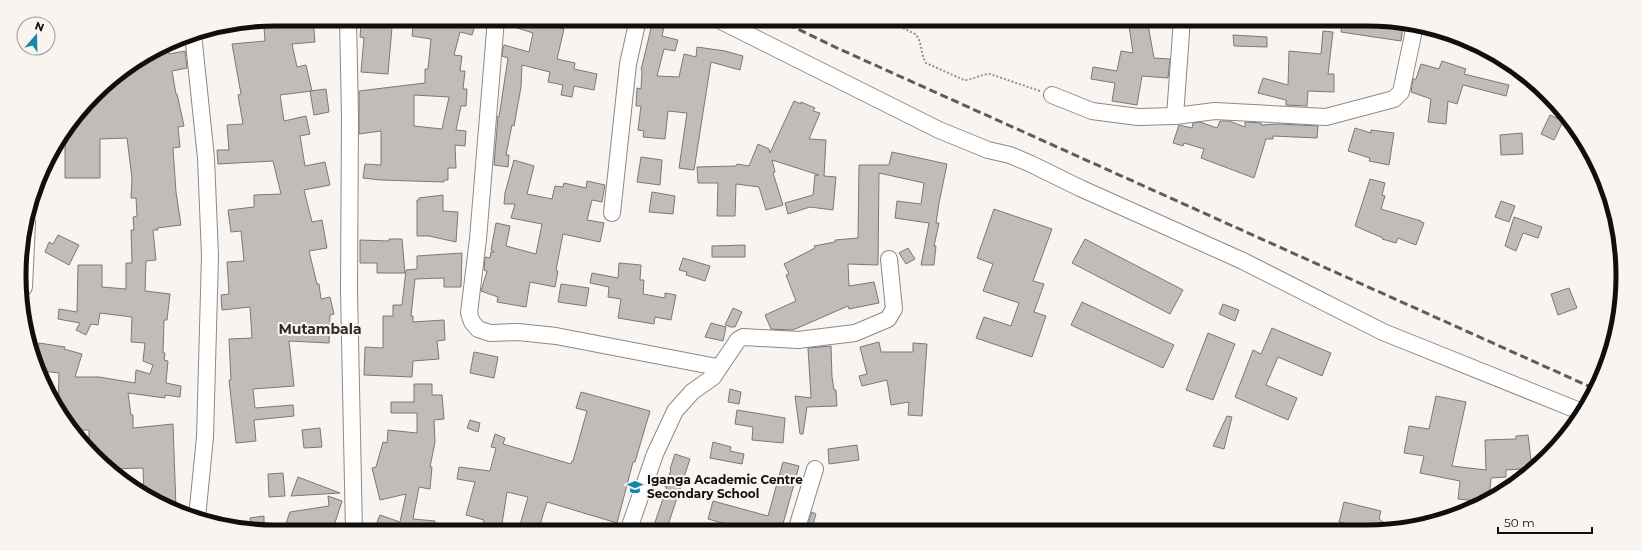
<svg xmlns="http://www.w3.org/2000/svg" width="1642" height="551" font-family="Montserrat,sans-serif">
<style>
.building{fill:#c2bcb9;stroke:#7d7775;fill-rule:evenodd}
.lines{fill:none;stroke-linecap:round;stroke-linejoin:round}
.minor-casing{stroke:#8e8886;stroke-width:18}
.path{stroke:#95918f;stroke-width:2;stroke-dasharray:2 2;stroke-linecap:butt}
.minor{stroke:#fff;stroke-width:16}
.rail{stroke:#5f5c5a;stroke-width:3;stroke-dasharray:8 4;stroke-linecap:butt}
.labels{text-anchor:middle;stroke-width:4;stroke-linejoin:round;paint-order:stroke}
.poi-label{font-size:12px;font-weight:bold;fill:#110f0e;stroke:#faf4f1;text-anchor:start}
.quarter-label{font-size:14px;font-weight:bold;fill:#302b29;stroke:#faf4f1}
.rim{fill:none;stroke:#110f0e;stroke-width:5}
</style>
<rect width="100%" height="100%" fill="#faf4f1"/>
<g class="building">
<polygon points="287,19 313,19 315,42 292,44 297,67 306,65 312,91 280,95 284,121 306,116 310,134 300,136 305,166 325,162 330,185 304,190 312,222 322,220 327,248 309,251 317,284 319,284 321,299 330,297 334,314 330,315 329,343 289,341 294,386 253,389 255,408 293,405 294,416 254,420 256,441 236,443 229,380 231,380 229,339 252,338 250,307 222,310 221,295 229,294 227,262 244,261 241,231 231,232 228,210 254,207 254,195 281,194 273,161 218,164 217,150 229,150 227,125 243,124 238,95 241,94 232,44 265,41 264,28 288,25"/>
<polygon points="377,19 388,19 388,27 392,27 388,74 361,72 364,38 360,37 361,25 377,26"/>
<path d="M414,19H477L472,35L460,32L454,55L462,56L460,71H465L463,89H467L466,106H461L456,130L466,131L465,146L455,145L456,168H448V180H444V182L381,180L363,178L365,164L381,165V131L359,134V91L425,83V69H428L431,39L412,36ZM414,95L449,97L442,129L414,126Z"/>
<polygon points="505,19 564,19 560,28 564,29 557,59 575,63 574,69 597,74 594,90 574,86 572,97 561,95 563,85 548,82 550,72 522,65 521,87 514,126 512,125 506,155 509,155 508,167 494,165 498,116 499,117 508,58 502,56 503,49 504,45 529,52 533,33 505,24"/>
<polygon points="1128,19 1147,19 1154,58 1170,59 1168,78 1142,76 1137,105 1112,101 1115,83 1091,79 1093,67 1117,71 1121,51 1133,53"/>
<polygon points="1343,19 1355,19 1403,27 1401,41 1341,32"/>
<polygon points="653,20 665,22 662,36 678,40 675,51 664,49 657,76 679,77 684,54 696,57 697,47 725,51 743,56 740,70 711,62 694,170 679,168 687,113 668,111 665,139 643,137 644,131 638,130 641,106 636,106 637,88 641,89 642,71 641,70"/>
<polygon points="1323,31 1333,32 1328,74 1334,74 1334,92 1308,91 1307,106 1286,105 1286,100 1258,93 1263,78 1288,85 1289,51 1321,54"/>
<polygon points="1233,35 1267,37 1267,47 1234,46"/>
<polygon points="167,45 169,54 185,51 187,68 172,71 176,94 177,94 184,126 178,127 180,147 173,148 176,192 181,225 157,228 158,230 153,230 156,260 146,261 145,291 170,294 167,320 164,320 163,353 165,353 164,360 168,361 166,383 181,386 180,397 165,395 165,398 128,393 131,415 133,415 133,428 173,424 176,508 144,494 143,468 113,469 89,445 89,430 74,430 62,418 58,409 59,373 41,371 37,361 39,343 65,347 64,349 82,354 75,377 99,377 135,383 136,370 150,374 153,365 143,361 145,343 131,342 132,317 100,313 98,325 91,324 86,335 76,330 80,323 58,319 59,309 77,312 78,265 102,265 102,287 126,289 126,263 132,263 131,230 134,230 133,217 137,216 136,198 131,198 132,178 127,138 100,139 100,178 65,178 65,136 106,83"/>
<polygon points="1442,61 1466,69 1464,74 1509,85 1506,96 1463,85 1457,104 1448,101 1446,124 1428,122 1431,99 1411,92 1413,79 1416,79 1421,64 1439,69"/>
<polygon points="326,89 329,112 314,115 310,91"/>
<polygon points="794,101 801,104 801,102 815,108 813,111 820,113 809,139 826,140 824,176 836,177 833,210 810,207 788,214 785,203 813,195 815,175 819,175 772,160 775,172 773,173 783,205 766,210 759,187 736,184 735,216 717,216 718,183 698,183 697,167 736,166 737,164 749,166 758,144 769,149 770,153"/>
<polygon points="1550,115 1563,121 1554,140 1541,134"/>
<polygon points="1220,121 1229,121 1245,127 1245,122 1261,123 1261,125 1280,124 1318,126 1317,138 1273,136 1273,139 1266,139 1254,178 1201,158 1204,149 1184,143 1183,146 1173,143 1179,125 1192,128 1193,123 1200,122 1217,128"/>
<polygon points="1355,128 1371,133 1371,130 1394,133 1389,165 1369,161 1370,158 1348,151"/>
<polygon points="1522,133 1523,154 1501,155 1500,135"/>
<polygon points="892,152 947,164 939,203 936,223 939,223 934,246 936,246 934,265 921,265 929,223 895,218 897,201 921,204 924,183 879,173 878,265 848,264 849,286 874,282 879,303 849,309 848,306 793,330 771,329 765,315 796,301 786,275 789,274 784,264 815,248 814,246 835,242 835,240 858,238 859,165 889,165"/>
<polygon points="641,157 662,160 660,185 637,182"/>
<polygon points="514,160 534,166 527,194 552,199 555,186 563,187 564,183 586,188 587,181 605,185 602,202 592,200 587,220 604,223 600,242 563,234 556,270 558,271 555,287 530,282 526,307 497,302 498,297 481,291 487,271 484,270 485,257 490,258 491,252 494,252 491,250 496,223 510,226 506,246 536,254 542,224 511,218 515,204 504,204 505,193"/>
<polygon points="1370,179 1385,183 1382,195 1385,196 1381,209 1421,221 1421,222 1424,223 1416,245 1398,238 1396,243 1382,239 1383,238 1355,226"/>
<polygon points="652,192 675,196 673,214 649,212"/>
<polygon points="443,195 443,211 458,212 456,242 429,236 417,236 417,200 419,200 419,198"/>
<polygon points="1501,201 1515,206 1509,222 1495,217"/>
<polygon points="994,209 1052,229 1033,281 1044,284 1034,312 1046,316 1032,357 976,338 984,317 1011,326 1019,303 983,291 993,264 977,258"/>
<polygon points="1514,217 1542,227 1538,238 1523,233 1516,251 1505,246"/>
<polygon points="58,235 79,245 69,265 45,252 49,242 53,244"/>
<polygon points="389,239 402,239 405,273 377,273 377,263 360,263 360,240 389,241"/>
<polygon points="1085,239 1183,290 1170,314 1072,263"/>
<polygon points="745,245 745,257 712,257 712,246"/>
<polygon points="908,248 915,259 906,264 899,253"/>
<polygon points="462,253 461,287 444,287 444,278 415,279 411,316 413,316 413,322 444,320 445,340 437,341 439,359 413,361 412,377 364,375 365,347 383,348 383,316 393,316 393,305 402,305 406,270 417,269 417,256"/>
<polygon points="683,258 710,266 705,281 686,275 687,272 679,270"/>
<polygon points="619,263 641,265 640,280 644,280 643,294 665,298 665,293 676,295 671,320 655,317 654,324 618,318 621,299 608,297 609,287 590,283 592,273 618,278"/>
<polygon points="561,284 589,288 586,306 558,302"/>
<polygon points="1569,288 1577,308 1558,315 1551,294"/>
<polygon points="1082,302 1174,345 1163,368 1071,325"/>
<polygon points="1223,304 1239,310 1235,321 1219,314"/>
<polygon points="733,308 742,312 735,327 731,327 725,325"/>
<polygon points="711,323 726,327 723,341 705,337"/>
<polygon points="1272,328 1331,353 1322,376 1278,357 1266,385 1297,398 1288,420 1235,397 1253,350 1261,354"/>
<polygon points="1208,333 1235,344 1213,400 1186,390"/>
<polygon points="879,342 881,352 913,352 913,343 927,344 922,416 908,415 909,402 891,405 887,380 862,386 859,376 867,374 860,347"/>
<polygon points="831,346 832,377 834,390 836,390 837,406 807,407 803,434 800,434 795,396 811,398 808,348"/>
<polygon points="474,352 498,357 494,378 470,373"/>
<polygon points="414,384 432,384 432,395 442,395 444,419 434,420 435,442 430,467 432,467 430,489 419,487 413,519 435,521 434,532 373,532 380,515 400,522 406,494 380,500 372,468 376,467 383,442 387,443 388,430 417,433 417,413 391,413 391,402 414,402"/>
<polygon points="730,389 741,392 739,404 728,402"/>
<polygon points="581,392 650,411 635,462 633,462 617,523 547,502 538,531 518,532 528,497 507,492 501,530 483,527 484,520 466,515 475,482 457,479 459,467 490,471 496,448 491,447 495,434 505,438 503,444 571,464 572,461 573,461 587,411 576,408"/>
<polygon points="1436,396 1466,402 1452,466 1486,470 1485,440 1516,439 1516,436 1528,435 1531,460 1550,445 1552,448 1536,468 1506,470 1506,477 1491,478 1489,500 1486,502 1458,499 1460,481 1420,473 1424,456 1404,453 1409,426 1429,429"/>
<polygon points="737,410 785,418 783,443 752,440 753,427 735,424"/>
<polygon points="1227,416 1232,417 1224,449 1213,446"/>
<polygon points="470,420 480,423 478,432 467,428"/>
<polygon points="320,428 322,447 304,448 302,430"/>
<polygon points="713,442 731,447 730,451 744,454 742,464 710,458"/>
<polygon points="857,445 859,460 829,464 828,449"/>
<polygon points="675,454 690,459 666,531 652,531 667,487 665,487 671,470 670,469"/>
<polygon points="783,462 799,466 781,531 751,531 708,519 713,501 768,516"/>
<polygon points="283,473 285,496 269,497 268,474"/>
<polygon points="298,477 340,493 291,496"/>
<polygon points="328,496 342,501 332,532 297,532 285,526 290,512 329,506"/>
<polygon points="1344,502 1381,511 1379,519 1394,530 1374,530 1339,522"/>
<polygon points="812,512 816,514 811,531 806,531"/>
<polygon points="264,516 264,531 252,529 250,518"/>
</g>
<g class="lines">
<defs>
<g id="minor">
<polyline points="348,19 350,116 349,290 354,532"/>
<polyline points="496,19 478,239 469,313 472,322 478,329 490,333 518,332 556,336 717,367 721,365 738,340 743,337 798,340 855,333 888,319 894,309 889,259"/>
<polyline points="717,19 939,130 988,150 1010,155 1031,164 1080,188 1243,261 1383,332 1582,412"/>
<polyline points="192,36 194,43 206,158 210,256 205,437 197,518"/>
<polyline points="1052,95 1092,111 1138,117 1175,116 1215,111 1326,117 1394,99 1401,92 1414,30 1413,25"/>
<polyline points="1175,116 1182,19"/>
<polyline points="612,213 628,64 638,19"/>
<polyline points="24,287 27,222"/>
<polyline points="630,531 631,523 655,454 675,411 692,392 713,377 721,365"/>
<polyline points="796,531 815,469"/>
</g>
</defs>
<use href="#minor" class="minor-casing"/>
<path class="path" d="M885,19L915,34C923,42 920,54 926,63L964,80C973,80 981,74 990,74L1040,91"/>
<use href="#minor" class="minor"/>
<polyline class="rail" points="777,19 837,48 1595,389"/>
</g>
<defs>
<symbol id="school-bare" viewBox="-9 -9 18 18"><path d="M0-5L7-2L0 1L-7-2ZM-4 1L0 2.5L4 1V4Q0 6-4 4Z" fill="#1487ad" stroke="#faf4f1" stroke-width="2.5" paint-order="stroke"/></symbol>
</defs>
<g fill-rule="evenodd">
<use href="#school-bare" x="624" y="476" width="22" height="22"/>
</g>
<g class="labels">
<g class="poi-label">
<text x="647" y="484">Iganga Academic Centre<tspan x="647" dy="14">Secondary School</tspan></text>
</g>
<g class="quarter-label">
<text x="320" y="334">Mutambala</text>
</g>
</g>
<path d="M0 0H1642V551H0ZM275 26H1367A249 249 0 0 1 1616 275V276A249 249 0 0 1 1367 525H275A249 249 0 0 1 26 276V275A249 249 0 0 1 275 26Z" fill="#faf4f1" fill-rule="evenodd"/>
<path class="rim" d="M275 26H1367A249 249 0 0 1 1616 275V276A249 249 0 0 1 1367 525H275A249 249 0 0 1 26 276V275A249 249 0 0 1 275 26Z"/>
<g transform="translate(36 36) rotate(20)"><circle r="19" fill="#faf4f1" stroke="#9d9896"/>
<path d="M0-3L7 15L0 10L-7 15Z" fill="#1487ad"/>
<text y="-6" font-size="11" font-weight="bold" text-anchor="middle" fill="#110f0e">N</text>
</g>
<path d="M1498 527v6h94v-6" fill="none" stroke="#110f0e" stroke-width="2"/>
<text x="1504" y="527" font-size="12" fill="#110f0e" stroke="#faf4f1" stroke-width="3" paint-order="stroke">50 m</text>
</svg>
